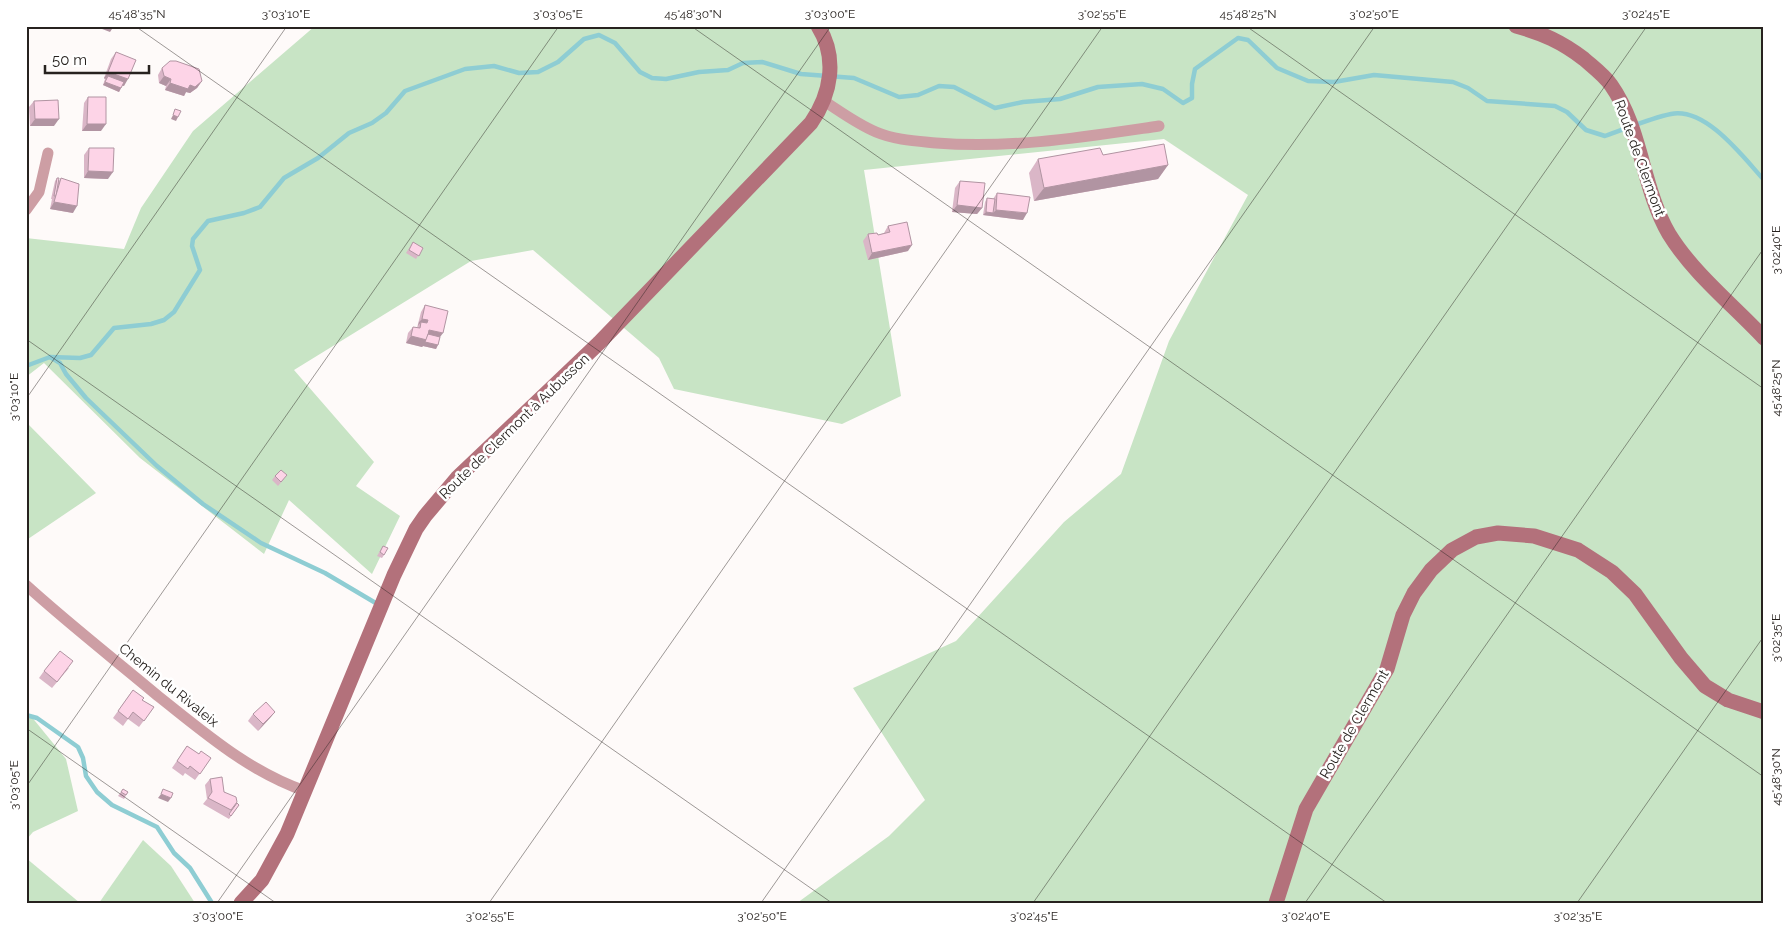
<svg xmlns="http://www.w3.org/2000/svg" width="1790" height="929" font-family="Raleway,sans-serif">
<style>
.green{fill:#c8e4c5}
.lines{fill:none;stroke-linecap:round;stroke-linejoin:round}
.stream{stroke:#8ecdd3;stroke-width:4.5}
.street{stroke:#cd9ea4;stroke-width:11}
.secondary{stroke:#b3717b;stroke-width:15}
.wall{fill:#dab6c7}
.shaded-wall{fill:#b194a2}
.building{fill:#fdd4e7;stroke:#b194a2}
.ticks{fill:none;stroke:#27221f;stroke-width:1;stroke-opacity:0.45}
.labels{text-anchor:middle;stroke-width:5;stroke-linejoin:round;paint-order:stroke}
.street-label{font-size:14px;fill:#27221f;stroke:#fff}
.neatline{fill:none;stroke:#27221f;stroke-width:2}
.ticks-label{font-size:12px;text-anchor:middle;fill:#27221f}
</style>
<rect width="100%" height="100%" fill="#fefaf9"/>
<g class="green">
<polygon points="315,26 1764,26 1764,903 797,903 889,836 925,800 853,688 956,641 1064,522 1121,474 1169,341 1248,195 1164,139 864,170 901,396 842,424 674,389 659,358 533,250 471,261 294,370 374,462 356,486 400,516 372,574 289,500 264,554 140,458 44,363 26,377 26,238 124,249 141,208 193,131"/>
<polygon points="26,422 96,493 28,539 26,545"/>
<polygon points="26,710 66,759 78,811 33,832 26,840"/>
<polygon points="143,840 171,866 195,903 99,903"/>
<polygon points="26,858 80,903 26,903"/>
</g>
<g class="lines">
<g class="stream">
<polyline points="50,357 60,363 66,374 86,398 157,466 203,504 261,543 325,573 379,605"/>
<path d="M26,366L50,357L80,358L91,355L114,328L151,324L164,320L174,312L200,270L192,246L193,239L208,221L244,213L260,207L284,178L318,158L349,133L372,123L386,113L405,91L465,69L494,66L519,73L538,72L558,62L584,39L599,35L615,43L640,72L652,78L666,79L699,72L728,70L743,63L762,62L801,74L854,78L899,97L918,95L939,86L954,87L995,108L1023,102L1060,99L1098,87L1142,84L1163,89L1183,103L1192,98V84L1195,69L1238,38L1248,40L1277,68L1308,81L1334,82L1374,75L1453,82L1468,88L1487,101L1555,106L1567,112L1586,130L1605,136C1625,129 1651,118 1671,114C1706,107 1743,157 1764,180"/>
<polyline points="26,715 37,718 78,747 83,758 86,776 97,792 112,805 157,827 174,853 190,868 212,903"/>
</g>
<g class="street">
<path d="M824,101C841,112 857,124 876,132C895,140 916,141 936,143C1012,149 1084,137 1159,126"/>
<polyline points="26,210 39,192 48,153"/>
<path d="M26,585C69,624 114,659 158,696C205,733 248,771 305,791"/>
</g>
<g class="secondary">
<path d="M1516,26C1542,33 1562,42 1584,59C1593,67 1604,75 1611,85C1642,129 1642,188 1669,234C1693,273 1732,304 1764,338"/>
<path d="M241,903L262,880L287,834L394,575L416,529L425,516L457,478L599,343L811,123C831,94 838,58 818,26"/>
<polyline points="1276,903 1306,809 1387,669 1403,615 1414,593 1431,570 1452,550 1476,537 1498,533 1534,536 1578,550 1612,572 1635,594 1681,658 1705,686 1728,700 1764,712"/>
</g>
</g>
<g class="wall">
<polygon points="116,52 124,86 122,86 119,92 103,85 105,79 104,78 111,59"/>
<polygon points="162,68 202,81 197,88 190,93 186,92 184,96 165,90 166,86 159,83 158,75"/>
<polygon points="88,97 101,131 82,131 84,103"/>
<polygon points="34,101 54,126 30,126 29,107"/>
<polygon points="89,148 108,179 84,178 84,155"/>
<polygon points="1103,155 1168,165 1158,179 1034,201 1029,173 1038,159"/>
<polygon points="57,178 59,181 61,178 73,213 50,209 52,199 51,199 55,181"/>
<polygon points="960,181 982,208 977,214 952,212 955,188"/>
<polygon points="997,193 1023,220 983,215 985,202 987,198 993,199"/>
<polygon points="888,226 908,251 868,260 863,241 868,234 878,235 884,233"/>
<polygon points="413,242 423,248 416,259 406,253"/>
<polygon points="425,305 440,337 436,349 423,346 422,347 406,343 408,333 413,327 417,328 421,312"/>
<polygon points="275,476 284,479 278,486 272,480"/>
<polygon points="383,546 384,555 382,558 377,556"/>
<polygon points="69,668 52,688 39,678 44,671"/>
<polygon points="133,690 142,700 154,707 139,727 128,719 123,726 113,718"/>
<polygon points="275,712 270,718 258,731 248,721 253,714"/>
<polygon points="187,746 199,754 211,758 195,780 185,773 183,776 172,768"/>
<polygon points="210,779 239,805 229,819 203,804 207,799 205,785"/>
<polygon points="123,789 128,792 124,799 118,796"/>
</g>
<g class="shaded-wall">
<polygon points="98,26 114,26 110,32 97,27"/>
<polygon points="108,72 128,79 124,86 106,79 108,76 105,79 104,78"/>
<polygon points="164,76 171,79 166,86 159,83"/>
<polygon points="202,81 197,88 190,93 186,92 184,96 165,90 170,83 190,85"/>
<polygon points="105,82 121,88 119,92 103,85"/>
<polygon points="173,115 178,117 176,121 171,119"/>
<polygon points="35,119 59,119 54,126 30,126"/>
<polygon points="87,124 106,124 101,131 82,131"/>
<polygon points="1168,165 1158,179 1034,201 1044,188"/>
<polygon points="88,171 113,172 108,179 84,178"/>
<polygon points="54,202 77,206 73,213 50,209"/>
<polygon points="957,205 982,208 977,214 952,212"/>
<polygon points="996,210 1027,213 1023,220 983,215 986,212 993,213"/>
<polygon points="912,245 908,251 868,260 872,253"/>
<polygon points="422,319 428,320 424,327 420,328 421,322 418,326 419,322"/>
<polygon points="429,330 443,333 438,340 426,337"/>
<polygon points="411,336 427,340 438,345 436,349 423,346 422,347 406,343"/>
<polygon points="275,712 270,718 258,731 263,724"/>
<polygon points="161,794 171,798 168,802 158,798"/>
</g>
<g class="building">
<polygon points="116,52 136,60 128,79 108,72"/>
<polygon points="170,61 176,61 199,69 202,81 195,87 190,85 188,89 170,83 171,79 164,76 162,68"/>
<polygon points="108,76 124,82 121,88 105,82"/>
<polygon points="88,97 106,97 106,124 87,124"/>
<polygon points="58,100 59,119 35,119 34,101"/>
<polygon points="175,109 181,111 178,117 173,115"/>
<polygon points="1164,144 1168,165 1044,188 1038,159 1100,148 1103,155"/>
<polygon points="89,148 114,148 113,172 88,171"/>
<polygon points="57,178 59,178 56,196 54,196"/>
<polygon points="61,178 79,184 77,206 54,202"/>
<polygon points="960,181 985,183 982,208 957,205"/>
<polygon points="997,193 1030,197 1027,213 996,210"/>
<polygon points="987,198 995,199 993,213 986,212"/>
<polygon points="907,222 912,245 872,253 868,234 877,233 878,235 890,232 888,226"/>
<polygon points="413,242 423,248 419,256 409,250"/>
<polygon points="425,305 448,311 443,333 429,330 427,340 411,336 413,327 420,328 421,322 427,323 428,320 422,319"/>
<polygon points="428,334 440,337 438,345 425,342"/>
<polygon points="281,470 287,475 281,482 275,476"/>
<polygon points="383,546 388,548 384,555 380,552"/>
<polygon points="60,651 73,661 57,682 44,671"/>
<polygon points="133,690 144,698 142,700 154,707 144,721 133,712 128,719 118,711"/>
<polygon points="266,702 275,712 263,724 253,714"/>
<polygon points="187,746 199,754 201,751 211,758 200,774 190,766 188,769 177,761"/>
<polygon points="222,777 224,792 236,797 237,802 231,810 208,798 212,792 210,779"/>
<polygon points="123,789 128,792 126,795 121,792"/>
<polygon points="163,789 173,793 171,798 161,794"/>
<polygon points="237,803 239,805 231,816 229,814"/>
</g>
<path class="ticks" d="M135,26L1387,903M691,26L1764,777M1246,26L1764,389M26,339L832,903M26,399L287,26M26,728L276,903M26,787L559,26M217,903L831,26M489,903L1103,26M761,903L1375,26M1033,903L1647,26M1305,903L1764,248M1577,903L1764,636"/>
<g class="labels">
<g class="street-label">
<text transform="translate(1640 158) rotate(70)" y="5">Route de Clermont</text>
<text transform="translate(514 426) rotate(-44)" y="5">Route de Clermont à Aubusson</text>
<text transform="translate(169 685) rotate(39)" y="5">Chemin du Rivaleix</text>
<text transform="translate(1354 724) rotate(-60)" y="5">Route de Clermont</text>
</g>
</g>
<rect width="1790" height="929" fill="none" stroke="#ffffff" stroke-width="55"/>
<path d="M45 65v8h104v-8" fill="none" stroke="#27221f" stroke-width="2.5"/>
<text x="52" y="65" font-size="15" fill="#27221f" stroke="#ffffff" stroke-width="4" paint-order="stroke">50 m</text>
<rect x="28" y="28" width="1734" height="874" class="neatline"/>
<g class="ticks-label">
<text x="137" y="18">45°48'35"N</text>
<text x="286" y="18">3°03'10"E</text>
<text x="558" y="18">3°03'05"E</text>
<text x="693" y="18">45°48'30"N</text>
<text x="830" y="18">3°03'00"E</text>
<text x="1102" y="18">3°02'55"E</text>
<text x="1248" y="18">45°48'25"N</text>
<text x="1374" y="18">3°02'50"E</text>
<text x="1646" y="18">3°02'45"E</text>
<text transform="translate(1776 250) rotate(-90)" y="4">3°02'40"E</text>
<text transform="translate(1776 388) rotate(-90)" y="4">45°48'25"N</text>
<text transform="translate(14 397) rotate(-90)" y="4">3°03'10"E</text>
<text transform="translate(1776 638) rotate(-90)" y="4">3°02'35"E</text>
<text transform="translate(1776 777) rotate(-90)" y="4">45°48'30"N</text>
<text transform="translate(14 785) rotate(-90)" y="4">3°03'05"E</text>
<text x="218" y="920">3°03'00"E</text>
<text x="490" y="920">3°02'55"E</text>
<text x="762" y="920">3°02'50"E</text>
<text x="1034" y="920">3°02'45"E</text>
<text x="1306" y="920">3°02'40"E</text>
<text x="1578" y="920">3°02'35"E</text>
</g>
</svg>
